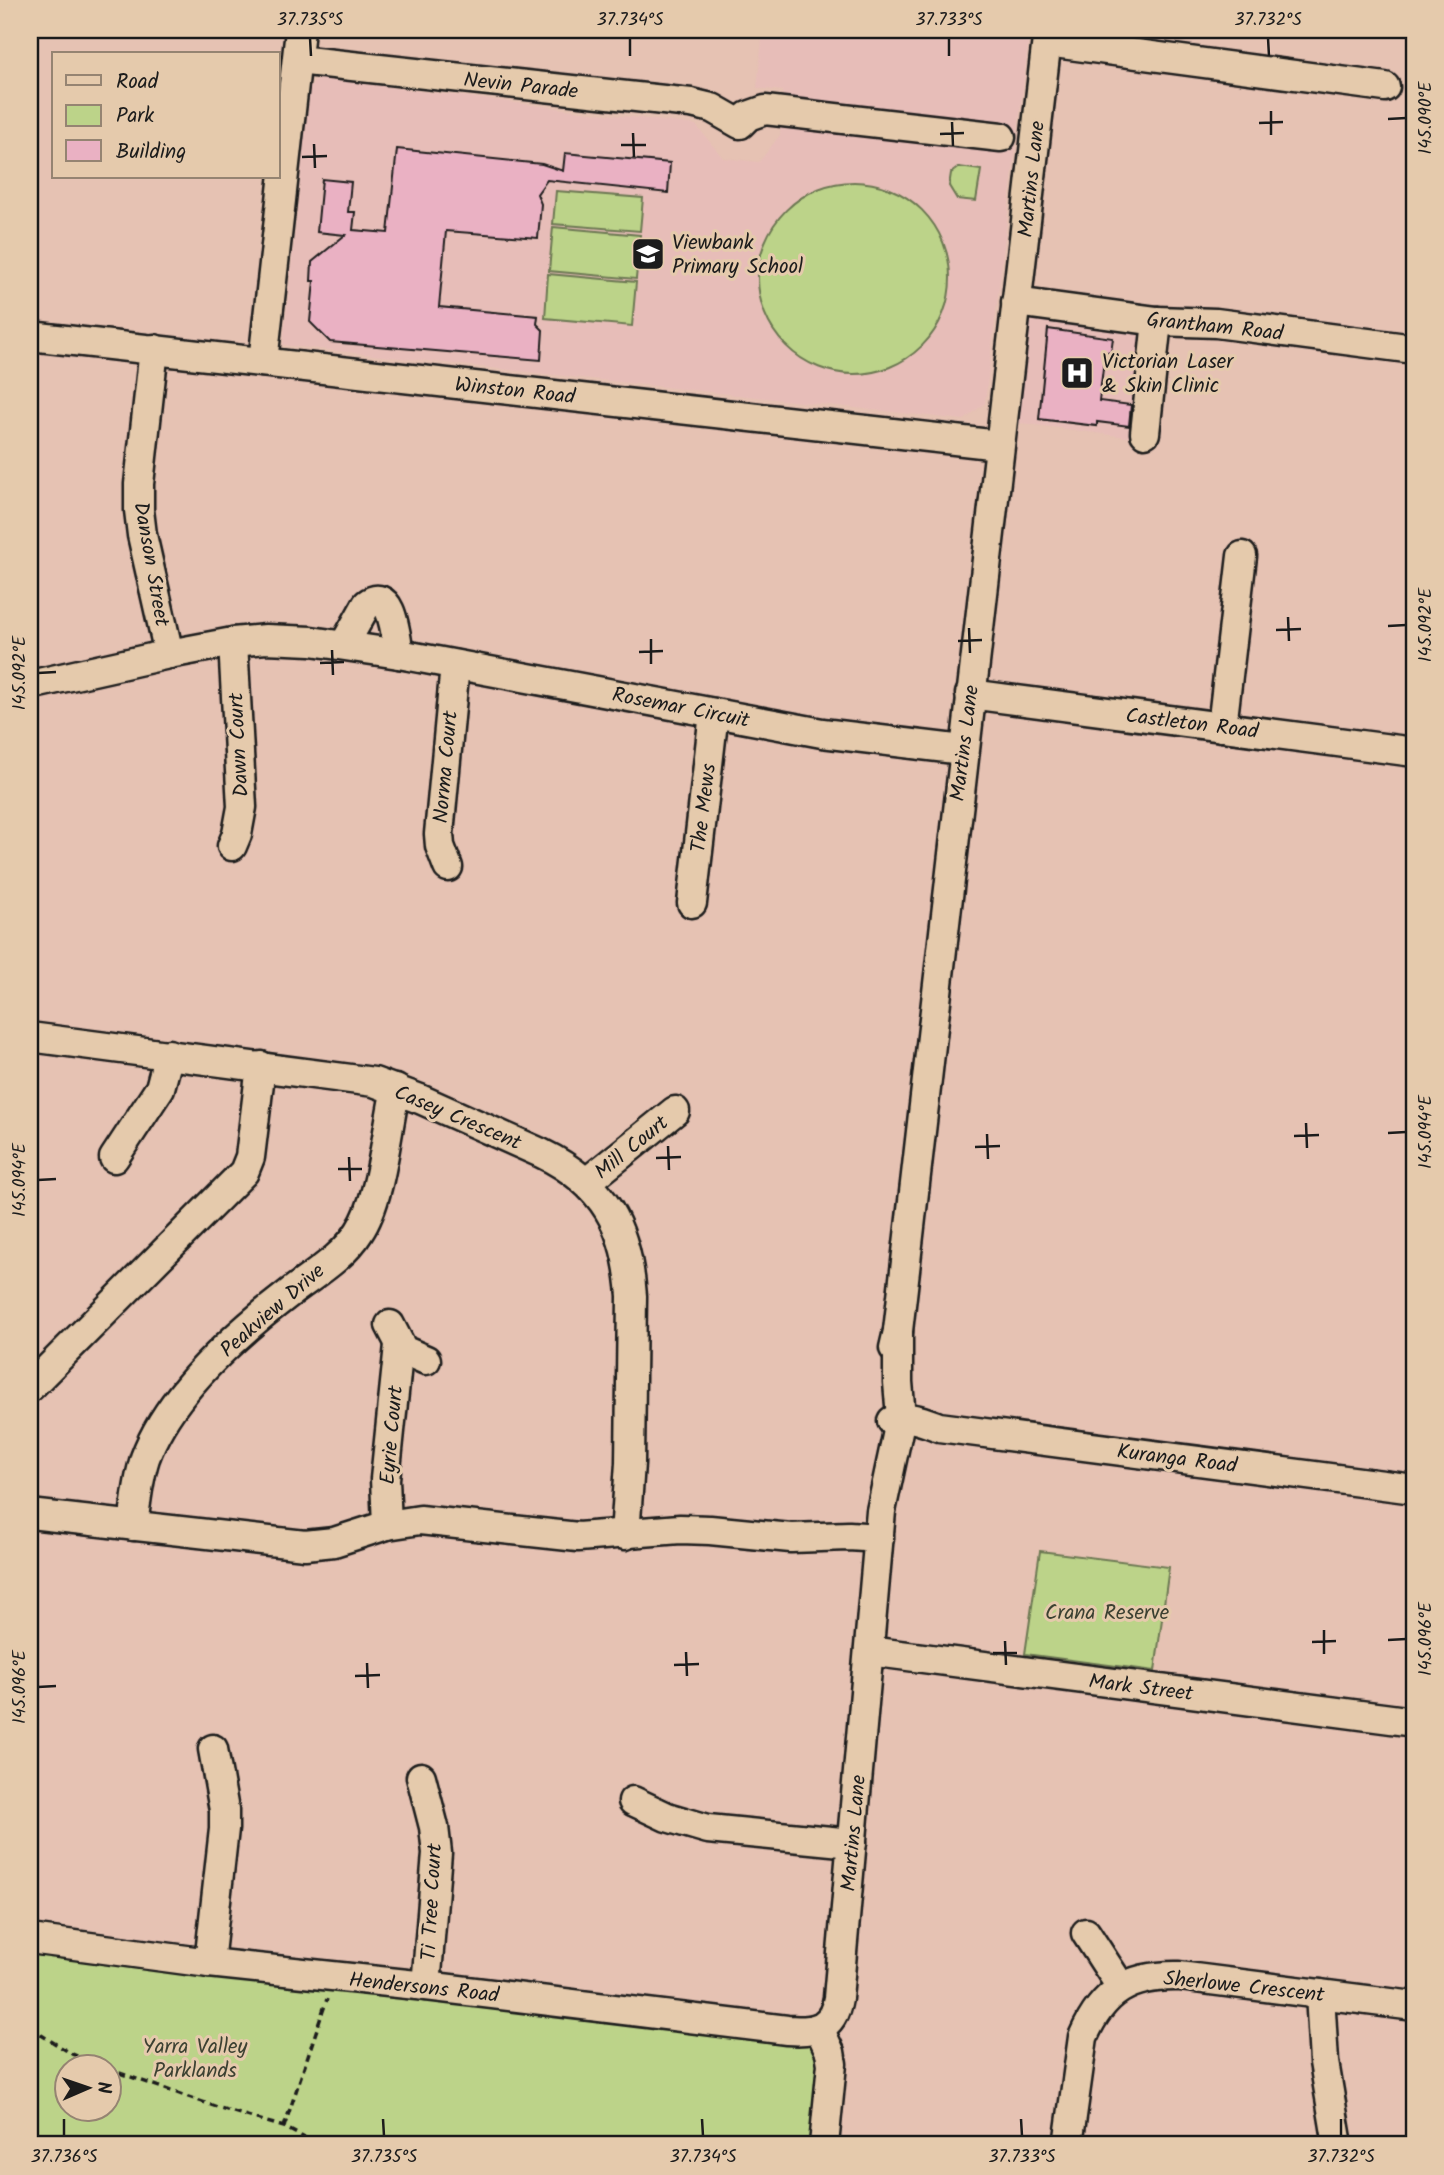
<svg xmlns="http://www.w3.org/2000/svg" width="1444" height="2175" font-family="Kalam,sans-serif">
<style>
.built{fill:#e7bdb8}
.green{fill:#bcd389;stroke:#6c7852;stroke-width:2;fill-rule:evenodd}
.building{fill:#eab1c3;stroke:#1c1c1c;stroke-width:2}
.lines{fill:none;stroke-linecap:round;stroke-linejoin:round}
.minor-casing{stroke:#1c1c1c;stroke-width:33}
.path{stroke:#1c1c1c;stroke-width:3.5;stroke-dasharray:7 5;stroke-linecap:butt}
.minor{stroke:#e5caac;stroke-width:28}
.ticks{fill:none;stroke:#1c1c1c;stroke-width:2.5}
.labels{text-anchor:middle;stroke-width:6;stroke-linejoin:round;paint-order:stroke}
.street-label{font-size:21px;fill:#1c1c1c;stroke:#e5caac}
.poi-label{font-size:21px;fill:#1c1c1c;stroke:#e5caac;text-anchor:start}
.park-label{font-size:21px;fill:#3c4132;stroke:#e5caac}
.neatline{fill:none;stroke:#1c1c1c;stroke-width:2.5}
.ticks-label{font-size:18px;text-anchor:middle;fill:#1c1c1c}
</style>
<rect width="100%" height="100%" fill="#e6c2b3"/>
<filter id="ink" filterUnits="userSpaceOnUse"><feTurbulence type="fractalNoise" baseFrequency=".0143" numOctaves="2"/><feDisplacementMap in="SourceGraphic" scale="14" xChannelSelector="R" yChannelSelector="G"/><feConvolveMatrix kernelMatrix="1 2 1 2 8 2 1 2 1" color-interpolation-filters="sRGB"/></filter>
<g filter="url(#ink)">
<g class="built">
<polygon points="763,30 1030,30 985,403 964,420 283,345 310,87 314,81 322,79 696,125 723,158 759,162 780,135 783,91 757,88"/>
<polygon points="1034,318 1161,330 1149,440 1013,422 1025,327"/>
</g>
<g class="green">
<polygon points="959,167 981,170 976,201 957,199 949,186 951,173"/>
<circle cx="854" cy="278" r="96"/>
<polygon points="556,191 643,198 640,231 553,224"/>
<polygon points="553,227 640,235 636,279 549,271"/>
<polygon points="548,274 636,282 632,326 545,318"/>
<polygon points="1040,1551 1169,1567 1155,1671 1025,1654"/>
<path d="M30,1951L812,2045L819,2049L815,2145H30ZM66,2066H108V2108H66Z"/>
</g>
<g class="building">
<polygon points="397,149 542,164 563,171 565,153 670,163 668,193 547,180 537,194 541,204 538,238 446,231 439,307 538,316 537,324 543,330 541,360 330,342 310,322 314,281 311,281 312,262 345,235 317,232 322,179 351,182 348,212 355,212 353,230 388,233"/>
<polygon points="1048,329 1113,338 1111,353 1105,352 1099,401 1131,405 1129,426 1097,422 1097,426 1039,419"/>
</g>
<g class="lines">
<defs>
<g id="minor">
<polyline points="1047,42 1385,87"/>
<polyline points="297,60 691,103 712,108 740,124 748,116 765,110 1001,137"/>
<polyline points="1016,302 1157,321 1216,323 1414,349"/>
<polyline points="30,336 999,445"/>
<polyline points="154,349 139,484 139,510 142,535 169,654"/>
<polyline points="263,362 300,30"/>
<polyline points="1145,433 1157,321"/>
<path d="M344,645L367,604C393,584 396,640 399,654"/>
<polyline points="30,685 169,654 233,642 266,639 311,641 399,654 822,733 963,750"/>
<polyline points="970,694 1414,752"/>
<polyline points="1222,727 1242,556"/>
<polyline points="232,846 237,834 242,807 233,642"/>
<polyline points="448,867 440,846 439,834 455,665"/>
<polyline points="692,903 714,713"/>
<path d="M30,1037L374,1082L420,1099L541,1153C605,1184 627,1227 632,1296L630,1463L625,1535"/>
<polyline points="114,1158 160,1088 169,1054"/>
<polyline points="587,1182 675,1111"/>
<polyline points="390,1325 403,1350 426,1360"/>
<polyline points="894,1348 898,1331 1048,30"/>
<polyline points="30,1387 244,1172 250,1157 261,1066"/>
<path d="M892,1421C908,1414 923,1421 939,1427L1414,1489"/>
<polyline points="30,1514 305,1545 334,1542 387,1525 420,1520 578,1537 680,1529 710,1530 791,1538 849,1536 879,1538"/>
<polyline points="387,1525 385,1479 399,1345"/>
<path d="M133,1526C136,1503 138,1480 145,1458C168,1395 235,1335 287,1295C311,1276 343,1258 359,1232C382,1198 386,1131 396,1089"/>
<polyline points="869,1651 1414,1722"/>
<polyline points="421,1777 434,1827 437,1853 426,1986"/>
<polyline points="633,1801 667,1817 708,1829 852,1843"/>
<polyline points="1086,1933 1121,1987"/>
<path d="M30,1939L209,1963L426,1986L787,2030C815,2032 833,2029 838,1998L881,1511L901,1417L898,1382V1331"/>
<polyline points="209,1963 224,1829 224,1810 213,1749"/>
<polyline points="1320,1994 1324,2062 1338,2145"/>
<polyline points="819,2028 830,2052 832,2064 824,2145"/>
<path d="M1068,2145L1083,2037C1103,1991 1130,1975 1179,1976L1414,2006"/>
</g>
</defs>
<use href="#minor" class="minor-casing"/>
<g class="path">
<polyline points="30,2028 72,2054 103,2066"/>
<polyline points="108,2069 220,2108 284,2127 318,2145"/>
<polyline points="284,2127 327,1999"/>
</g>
<use href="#minor" class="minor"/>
</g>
</g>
<path class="ticks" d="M310,38L311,56M630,38V56M949,38V56M1268,38L1269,56M1271,111V135M1388,119L1406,118M952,122L953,146M1259,123L1283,122M633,133L634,157M940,134L964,133M314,144L315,168M621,145H646M302,157L327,156M1288,617L1289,641M1388,626L1406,625M969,628L970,653M1276,630L1301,629M651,639V664M958,641L982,640M332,650L333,675M639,652L663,651M320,663L344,662M38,673L56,672M1306,1123L1307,1148M1388,1133L1406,1132M987,1134L988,1159M1294,1136L1319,1135M668,1146L669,1170M975,1147L1000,1146M349,1157L350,1181M656,1158L681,1157M338,1169H362M38,1180L56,1179M1324,1630V1654M1388,1640L1406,1639M1005,1641L1006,1665M1312,1642L1336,1641M686,1652L687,1676M993,1653H1017M367,1663L368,1688M674,1665L699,1664M355,1676L380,1675M38,1687L56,1686M64,2119V2136M383,2119L384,2136M702,2119L703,2136M1021,2119L1022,2136M1341,2119V2136"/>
<defs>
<symbol id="school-square" viewBox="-11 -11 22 22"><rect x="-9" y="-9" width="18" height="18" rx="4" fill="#1c1c1c" stroke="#e5caac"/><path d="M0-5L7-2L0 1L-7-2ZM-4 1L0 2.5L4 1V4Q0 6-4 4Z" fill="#fff"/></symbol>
<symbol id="hospital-square" viewBox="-11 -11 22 22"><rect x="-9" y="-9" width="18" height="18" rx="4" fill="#1c1c1c" stroke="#e5caac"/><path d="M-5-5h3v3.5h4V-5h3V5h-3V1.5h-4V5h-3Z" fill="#fff"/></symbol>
</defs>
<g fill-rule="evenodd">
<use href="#school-square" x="629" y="235" width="38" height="38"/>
<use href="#hospital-square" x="1058" y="354" width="38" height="38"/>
</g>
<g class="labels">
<g class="street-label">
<text transform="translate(521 85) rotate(6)" y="7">Nevin Parade</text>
<text transform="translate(1031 179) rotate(-84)" y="7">Martins Lane</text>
<text transform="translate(1215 326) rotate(6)" y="7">Grantham Road</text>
<text transform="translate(515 390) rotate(6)" y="7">Winston Road</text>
<text transform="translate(152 564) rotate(80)" y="7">Danson Street</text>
<text transform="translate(681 707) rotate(11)" y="7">Rosemar Circuit</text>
<text transform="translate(1192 723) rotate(7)" y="7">Castleton Road</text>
<text transform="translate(964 743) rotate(-83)" y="7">Martins Lane</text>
<text transform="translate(238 745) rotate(-93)" y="7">Dawn Court</text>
<text transform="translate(445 767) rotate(-85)" y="7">Norma Court</text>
<text transform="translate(703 808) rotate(-83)" y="7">The Mews</text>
<text transform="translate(458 1117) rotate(23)" y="7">Casey Crescent</text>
<text transform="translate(631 1147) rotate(-39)" y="7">Mill Court</text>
<text transform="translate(272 1310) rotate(-41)" y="7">Peakview Drive</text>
<text transform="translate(391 1435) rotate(-85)" y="7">Eyrie Court</text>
<text transform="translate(1177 1458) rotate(7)" y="7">Kuranga Road</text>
<text transform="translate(1141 1687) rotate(7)" y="7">Mark Street</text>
<text transform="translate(853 1833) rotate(-85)" y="7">Martins Lane</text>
<text transform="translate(431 1902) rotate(-87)" y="7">Ti Tree Court</text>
<text transform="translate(1244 1986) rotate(6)" y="7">Sherlowe Crescent</text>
<text transform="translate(424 1987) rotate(6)" y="7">Hendersons Road</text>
</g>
<g class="poi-label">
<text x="672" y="249">Viewbank<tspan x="672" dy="24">Primary School</tspan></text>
<text x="1102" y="368">Victorian Laser<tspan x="1102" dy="24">&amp; Skin Clinic</tspan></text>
</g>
<g class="park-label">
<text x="1107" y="1619">Crana Reserve</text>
<text x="195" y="2053">Yarra Valley<tspan x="195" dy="24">Parklands</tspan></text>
</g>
</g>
<rect width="1444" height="2175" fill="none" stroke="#e5caac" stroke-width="77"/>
<rect x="52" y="52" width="228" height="126" fill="#e5caac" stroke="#958472" stroke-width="2"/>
<rect x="66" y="75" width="35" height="10" fill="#e5caac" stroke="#958472" stroke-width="2"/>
<text x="116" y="88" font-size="21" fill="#1c1c1c">Road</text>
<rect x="66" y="105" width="35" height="21" fill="#bcd389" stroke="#958472" stroke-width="2"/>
<text x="116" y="122" font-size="21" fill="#1c1c1c">Park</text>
<rect x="66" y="140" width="35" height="21" fill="#eab1c3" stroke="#958472" stroke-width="2"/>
<text x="116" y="158" font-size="21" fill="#1c1c1c">Building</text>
<g transform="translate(88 2088) rotate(88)"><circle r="33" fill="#e5caac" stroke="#958472" stroke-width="2"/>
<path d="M0-5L12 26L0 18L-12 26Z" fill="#1c1c1c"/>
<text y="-10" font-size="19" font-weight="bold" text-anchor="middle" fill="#1c1c1c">N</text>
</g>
<rect x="38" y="38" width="1368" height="2098" class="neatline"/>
<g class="ticks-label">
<text x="310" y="25">37.735°S</text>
<text x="630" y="25">37.734°S</text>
<text x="949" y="25">37.733°S</text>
<text x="1268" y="25">37.732°S</text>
<text transform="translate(1425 118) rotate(-90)" y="6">145.090°E</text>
<text transform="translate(1425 625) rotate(-90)" y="6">145.092°E</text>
<text transform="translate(19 673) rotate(-90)" y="6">145.092°E</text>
<text transform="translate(1425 1132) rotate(-90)" y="6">145.094°E</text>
<text transform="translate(19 1180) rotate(-90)" y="6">145.094°E</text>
<text transform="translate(1425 1639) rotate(-90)" y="6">145.096°E</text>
<text transform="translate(19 1687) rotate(-90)" y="6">145.096°E</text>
<text x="64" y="2162">37.736°S</text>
<text x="384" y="2162">37.735°S</text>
<text x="703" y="2162">37.734°S</text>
<text x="1022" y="2162">37.733°S</text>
<text x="1341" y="2162">37.732°S</text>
</g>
</svg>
